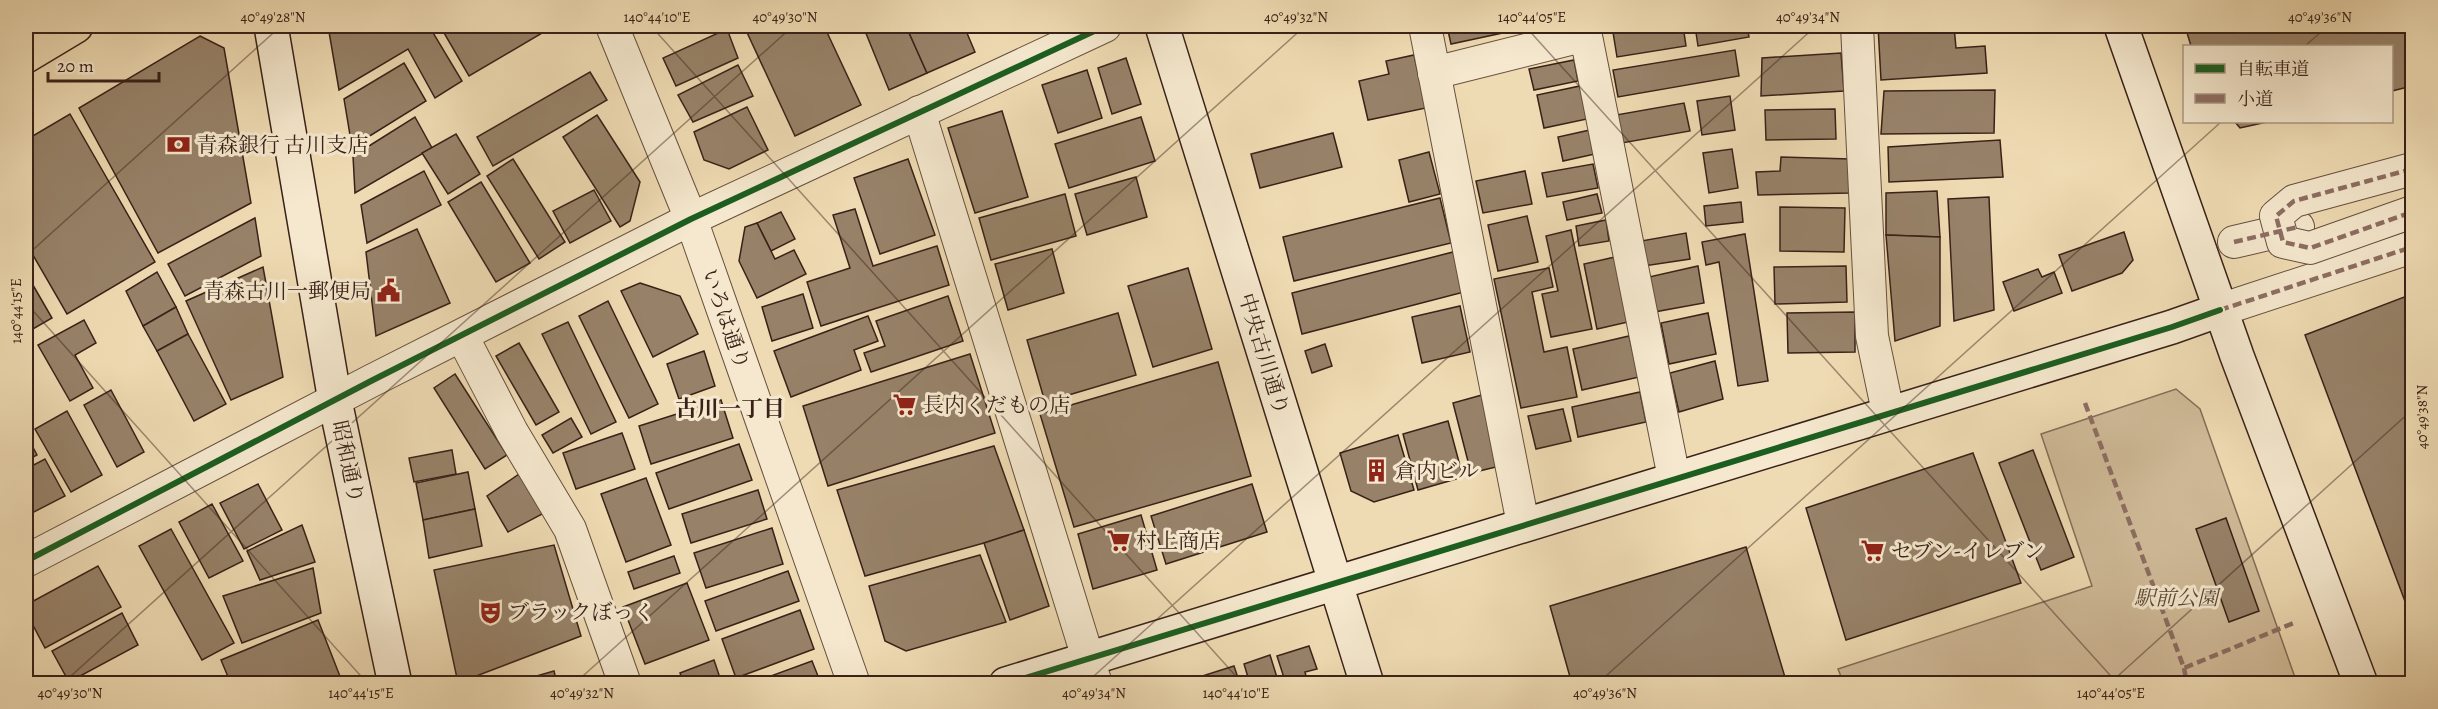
<svg xmlns="http://www.w3.org/2000/svg" width="2438" height="709" font-family="Alegreya,'Noto Serif JP',serif">
<style>
.green{fill:#d0bb99;stroke:#846e58;stroke-width:1.5}
.building{fill:#978269;stroke:#382118;stroke-width:1.5}
.lines{fill:none;stroke-linecap:round;stroke-linejoin:round}
.street-casing{stroke:#66503f;stroke-width:34}
.secondary-casing{stroke:#382118;stroke-width:36}
.highway-casing{stroke:#382118;stroke-width:36}
.street{stroke:#f5e8ce;stroke-width:32}
.secondary{stroke:#f5e8ce;stroke-width:33}
.highway{stroke:#efdbb3;stroke-width:33}
.street-bridge-casing{stroke:#66503f;stroke-width:34;stroke-linecap:butt}
.street-bridge{stroke:#f5e8ce;stroke-width:32}
.quiet{stroke:#8d6e63;stroke-width:4.5;stroke-dasharray:9 4.5;stroke-linecap:butt}
.cycleway-casing{stroke:#f5e8ce;stroke-width:10}
.cycleway{stroke:#1b5e20;stroke-width:6}
.ticks{fill:none;stroke:#382118;stroke-width:1.5;stroke-opacity:0.45}
.labels{text-anchor:middle;stroke-width:6;stroke-linejoin:round;paint-order:stroke}
.poi-label{font-size:21px;fill:#382118;stroke:#f5e8ce;text-anchor:start}
.street-label{font-size:21px;fill:#382118;stroke:#f5e8ce}
.park-label{font-size:21px;font-style:italic;fill:#5e4838;stroke:#f5e8ce}
.neighbourhood-label{font-size:22px;font-weight:bold;fill:#382118;stroke:#f5e8ce}
.neatline{fill:none;stroke:#382118;stroke-width:2}
.ticks-label{font-size:15px;text-anchor:middle;fill:#382118}
</style>
<rect width="100%" height="100%" fill="#efdbb3"/>
<filter id="stains"><feTurbulence type="fractalNoise" baseFrequency=".00333" numOctaves="4"/><feColorMatrix values="0 0 0 0 .2 0 0 0 0 .09 0 0 0 0 .02 0 0 0 .5 -.17"/></filter>
<radialGradient id="worn" r=".72"><stop offset=".6" stop-color="#630" stop-opacity="0"/><stop offset="1" stop-color="#630" stop-opacity=".3"/></radialGradient>
<polygon class="green" points="2176,389 2200,409 2297,683 1844,684 1838,669 2092,586 2041,434"/>
<g class="building">
<polygon points="328,26 429,26 462,81 435,98 408,49 339,90"/>
<polygon points="440,26 554,26 469,76"/>
<polygon points="744,26 824,26 861,105 795,136"/>
<polygon points="863,26 906,26 927,73 889,90"/>
<polygon points="906,26 964,26 975,52 927,73"/>
<polygon points="1447,26 1535,26 1451,44"/>
<polygon points="1612,26 1683,26 1686,46 1617,57"/>
<polygon points="1695,26 1747,26 1749,37 1698,46"/>
<polygon points="1878,26 1954,26 1956,48 1985,46 1987,73 1881,80"/>
<polygon points="2185,26 2412,26 2412,86 2392,91 2392,46 2191,46"/>
<polygon points="727,29 738,58 676,86 663,58"/>
<polygon points="200,36 224,48 251,203 158,253 79,108"/>
<polygon points="1735,50 1739,76 1618,97 1613,70"/>
<polygon points="1841,53 1844,91 1761,96 1762,58"/>
<polygon points="1414,55 1426,108 1368,120 1359,81 1389,74 1386,61"/>
<polygon points="1126,58 1141,104 1112,114 1098,68"/>
<polygon points="1574,60 1578,81 1534,90 1529,69"/>
<polygon points="404,63 426,101 352,147 344,99"/>
<polygon points="738,65 753,96 693,122 678,95"/>
<polygon points="1087,70 1102,118 1058,133 1042,85"/>
<polygon points="590,72 607,100 493,166 477,137"/>
<polygon points="1580,86 1587,119 1544,128 1537,95"/>
<polygon points="1995,90 1994,133 1881,134 1884,91"/>
<polygon points="1730,96 1735,130 1702,135 1697,101"/>
<polygon points="1684,103 1690,131 1622,143 1616,115"/>
<polygon points="747,107 768,150 729,169 704,160 694,132"/>
<polygon points="1835,109 1836,139 1766,140 1765,110"/>
<polygon points="1002,111 1028,197 975,213 948,128"/>
<polygon points="70,114 155,262 67,314 26,243 26,140"/>
<polygon points="597,115 640,182 630,221 620,227 563,137"/>
<polygon points="415,117 432,148 355,193 353,156"/>
<polygon points="1141,117 1155,161 1069,188 1055,144"/>
<polygon points="2235,122 2267,122 2240,128"/>
<polygon points="1590,130 1595,154 1563,161 1558,137"/>
<polygon points="1333,133 1342,167 1260,188 1251,154"/>
<polygon points="456,134 480,174 448,194 422,153"/>
<polygon points="2000,140 2003,177 1889,182 1888,147"/>
<polygon points="1732,149 1738,188 1709,193 1703,153"/>
<polygon points="1429,152 1440,194 1409,202 1399,160"/>
<polygon points="1781,157 1850,159 1850,193 1758,195 1756,172 1780,171"/>
<polygon points="513,159 565,242 539,259 487,176"/>
<polygon points="908,159 935,235 880,254 854,178"/>
<polygon points="1593,164 1598,188 1547,197 1542,173"/>
<polygon points="424,171 441,205 367,243 361,205"/>
<polygon points="1525,171 1532,204 1483,213 1476,181"/>
<polygon points="1136,177 1147,217 1087,235 1075,194"/>
<polygon points="481,182 530,263 496,282 448,202"/>
<polygon points="594,190 611,221 570,243 553,211"/>
<polygon points="1937,191 1940,237 1886,235 1886,193"/>
<polygon points="1065,194 1076,236 991,260 979,218"/>
<polygon points="1597,194 1602,213 1567,220 1563,202"/>
<polygon points="1989,197 1994,310 1954,321 1948,199"/>
<polygon points="1440,198 1451,243 1294,281 1283,237"/>
<polygon points="1741,202 1743,222 1706,226 1704,206"/>
<polygon points="1780,207 1845,208 1844,252 1780,251"/>
<polygon points="855,209 873,266 937,246 949,285 821,326 807,282 850,268 833,215"/>
<polygon points="781,212 795,239 771,251 757,223"/>
<polygon points="1527,216 1538,262 1498,271 1488,225"/>
<polygon points="255,218 261,256 185,296 168,264"/>
<polygon points="1606,220 1609,241 1579,246 1576,226"/>
<polygon points="757,223 775,259 794,250 806,274 757,298 739,261 745,227"/>
<polygon points="417,229 450,303 376,336 366,252"/>
<polygon points="1571,230 1592,329 1551,337 1542,294 1558,291 1546,236"/>
<polygon points="2124,232 2133,260 2122,273 2072,291 2059,255"/>
<polygon points="1686,233 1690,259 1644,266 1641,241"/>
<polygon points="1745,234 1768,381 1738,386 1719,262 1706,265 1702,242"/>
<polygon points="1886,235 1940,237 1940,326 1895,341"/>
<polygon points="1052,249 1064,293 1008,310 995,264"/>
<polygon points="1453,252 1464,292 1302,334 1292,293"/>
<polygon points="1615,257 1628,322 1597,329 1584,264"/>
<polygon points="1698,266 1704,303 1654,312 1649,277"/>
<polygon points="1846,266 1847,302 1775,304 1774,267"/>
<polygon points="263,267 283,377 231,400 186,301"/>
<polygon points="1188,268 1212,349 1153,367 1128,286"/>
<polygon points="1549,268 1553,287 1532,292 1544,352 1567,347 1577,397 1521,408 1494,279"/>
<polygon points="2038,269 2042,277 2054,272 2062,293 2014,311 2003,282"/>
<polygon points="157,272 176,307 143,326 126,291"/>
<polygon points="26,273 52,318 26,333"/>
<polygon points="640,283 680,296 698,334 653,357 621,291"/>
<polygon points="803,294 813,328 772,341 762,307"/>
<polygon points="2412,294 2412,620 2305,335"/>
<polygon points="948,296 963,341 871,372 864,353 885,346 876,321"/>
<polygon points="608,301 658,404 629,418 579,316"/>
<polygon points="1460,306 1470,352 1422,363 1412,317"/>
<polygon points="176,307 188,334 157,351 143,326"/>
<polygon points="1855,312 1855,352 1788,353 1787,313"/>
<polygon points="1118,313 1136,375 1045,402 1027,340"/>
<polygon points="1708,313 1716,354 1669,364 1661,323"/>
<polygon points="868,316 878,341 854,350 861,370 791,397 774,351"/>
<polygon points="84,320 96,343 75,355 93,388 70,401 38,345"/>
<polygon points="568,322 616,422 591,434 542,334"/>
<polygon points="188,334 226,404 194,421 157,351"/>
<polygon points="1629,336 1639,377 1582,390 1573,349"/>
<polygon points="519,343 559,412 536,425 496,356"/>
<polygon points="1325,344 1332,366 1312,373 1305,351"/>
<polygon points="704,351 715,386 679,399 667,364"/>
<polygon points="970,354 995,433 828,486 803,406"/>
<polygon points="1715,361 1723,399 1679,412 1670,373"/>
<polygon points="1218,362 1251,476 1074,527 1040,414"/>
<polygon points="455,374 507,455 485,469 434,388"/>
<polygon points="111,390 144,452 117,467 84,405"/>
<polygon points="1640,392 1646,422 1578,437 1572,407"/>
<polygon points="1482,395 1500,466 1471,473 1453,403"/>
<polygon points="721,400 733,438 651,464 639,426"/>
<polygon points="1563,409 1571,441 1536,449 1528,416"/>
<polygon points="67,411 102,475 71,492 35,429"/>
<polygon points="571,418 582,437 553,453 542,435"/>
<polygon points="1448,421 1463,477 1418,490 1403,434"/>
<polygon points="622,433 635,469 576,489 563,453"/>
<polygon points="26,434 37,455 26,461"/>
<polygon points="1398,435 1414,490 1374,502 1351,491 1340,453"/>
<polygon points="739,444 752,480 669,509 656,473"/>
<polygon points="994,446 1024,530 984,543 865,576 837,490"/>
<polygon points="452,450 456,474 414,482 409,458"/>
<polygon points="2033,450 2074,557 2041,570 1999,463"/>
<polygon points="1973,453 2021,583 1846,640 1806,508"/>
<polygon points="45,459 65,496 26,516 26,469"/>
<polygon points="468,472 475,509 423,520 416,483"/>
<polygon points="522,472 546,512 508,532 487,496"/>
<polygon points="646,478 671,545 626,562 601,494"/>
<polygon points="258,484 282,530 244,549 220,503"/>
<polygon points="1252,484 1267,532 1166,564 1151,516"/>
<polygon points="758,490 767,519 691,543 682,514"/>
<polygon points="212,504 243,561 209,578 179,522"/>
<polygon points="475,509 482,546 429,558 423,520"/>
<polygon points="1141,515 1157,570 1093,589 1078,534"/>
<polygon points="2226,518 2259,611 2229,622 2196,529"/>
<polygon points="302,525 315,562 260,580 247,551"/>
<polygon points="772,528 783,564 706,588 694,553"/>
<polygon points="171,529 234,643 202,660 139,546"/>
<polygon points="1024,530 1049,606 1010,620 984,543"/>
<polygon points="554,545 581,636 458,683 434,570"/>
<polygon points="1746,547 1787,684 1572,684 1550,606"/>
<polygon points="980,555 1006,622 906,651 885,641 869,586"/>
<polygon points="674,556 680,573 634,589 628,572"/>
<polygon points="98,566 121,607 45,648 26,612 26,605"/>
<polygon points="313,568 321,613 242,643 223,596"/>
<polygon points="788,571 799,601 716,631 705,601"/>
<polygon points="687,583 709,640 645,664 623,607"/>
<polygon points="800,610 814,649 736,678 722,639"/>
<polygon points="122,613 138,645 69,682 52,651"/>
<polygon points="318,620 343,684 231,684 221,660"/>
<polygon points="1309,646 1317,669 1305,672 1308,684 1286,684 1277,656"/>
<polygon points="1270,655 1279,684 1250,684 1244,664"/>
<polygon points="714,660 722,684 684,684 680,673"/>
<polygon points="812,661 818,676 798,684 749,684"/>
<polygon points="1234,666 1240,684 1181,684 1180,683"/>
<polygon points="554,671 557,684 509,684"/>
</g>
<g class="lines">
<defs>
<g id="street">
<polyline points="612,26 691,219 854,684"/>
<polyline points="1425,26 1523,524"/>
<polyline points="1584,26 1674,478"/>
<polyline points="1857,26 1872,336 1888,412"/>
<polyline points="1434,73 1586,35"/>
<polyline points="919,112 1096,684"/>
<polyline points="2234,242 2298,227"/>
<polyline points="2220,310 2412,247"/>
<polyline points="462,336 512,432 570,529 625,684"/>
<polyline points="26,561 371,381 691,219 1105,26"/>
</g>
<g id="secondary">
<polyline points="271,26 335,401 395,684"/>
<polyline points="1162,26 1367,684"/>
<polyline points="2121,26 2237,356 2361,684"/>
<polyline points="1006,684 2172,327 2220,310"/>
</g>
<polyline id="highway" points="26,56 76,26"/>
</defs>
<use href="#street" class="street-casing"/>
<use href="#secondary" class="secondary-casing"/>
<use href="#highway" class="highway-casing"/>
<use href="#street" class="street"/>
<use href="#secondary" class="secondary"/>
<use href="#highway" class="highway"/>
<defs>
<polyline id="street-bridge" points="2412,169 2294,201 2276,216 2283,242 2310,248 2412,212"/>
</defs>
<use href="#street-bridge" class="street-bridge-casing"/>
<use href="#street-bridge" class="street-bridge"/>
<g class="quiet">
<polyline points="2412,169 2294,201 2276,216 2283,242 2310,248 2412,212"/>
<polyline points="2234,242 2298,227"/>
<polyline points="2220,310 2412,247"/>
<polyline points="2085,403 2184,668 2296,622"/>
<polyline points="2184,668 2187,684"/>
</g>
<defs>
<g id="cycleway">
<polyline points="26,561 371,381 691,219 1105,26"/>
<polyline points="1006,684 2172,327 2220,310"/>
</g>
</defs>
<use href="#cycleway" class="cycleway-casing"/>
<use href="#cycleway" class="cycleway"/>
</g>
<path class="ticks" d="M651,26L1243,684M1525,26L2118,684M2400,26L2412,39M2305,46L2328,26M26,256L281,26M26,303L368,684M62,684L793,26M574,684L1305,26M1085,684L1816,26M1597,684L2221,122M2109,684L2412,410"/>
<defs>
<symbol id="bank-bare" viewBox="-9 -9 18 18"><path d="M-6-4H6V4H-6ZM0-2.3a2.3 2.3 0 1 0 0 4.6a2.3 2.3 0 1 0 0-4.6Z" fill="#8f2418" stroke="#f5e8ce" stroke-width="2.5" paint-order="stroke"/></symbol>
<symbol id="civic-bare" viewBox="-9 -9 18 18"><path d="M-.6-6.5H3V-4.5H.6V-3L4-1V1h2V6H-6V1h2V-1L-.6-3ZM-1.2 2.5V6h2.4V2.5Z" fill="#8f2418" stroke="#f5e8ce" stroke-width="2.5" paint-order="stroke"/></symbol>
<symbol id="supermarket-bare" viewBox="-9 -9 18 18"><path d="M-6-5.5h2.5l.6 2H6L4.5 2H-2.5L-4.4-4H-6ZM-1.5 3.2a1.3 1.3 0 1 0 .1 0ZM3 3.2a1.3 1.3 0 1 0 .1 0Z" fill="#8f2418" stroke="#f5e8ce" stroke-width="2.5" paint-order="stroke"/></symbol>
<symbol id="building-bare" viewBox="-9 -9 18 18"><path d="M-4-6H4V6H1V3H-1V6H-4ZM-2.5-4.3h1.7v1.8h-1.7ZM.8-4.3h1.7v1.8H.8ZM-2.5-1h1.7V.8h-1.7ZM.8-1h1.7V.8H.8Z" fill="#8f2418" stroke="#f5e8ce" stroke-width="2.5" paint-order="stroke"/></symbol>
<symbol id="theatre-bare" viewBox="-9 -9 18 18"><path d="M-5-5.5Q0-4 5-5.5V0Q5 5 0 6Q-5 5-5 0ZM-3.3-2.5H-1v1.5H-3.3ZM1-2.5H3.3v1.5H1ZM-2.8 1Q0 5.5 2.8 1Z" fill="#8f2418" stroke="#f5e8ce" stroke-width="2.5" paint-order="stroke"/></symbol>
</defs>
<g fill-rule="evenodd">
<use href="#bank-bare" x="162" y="128" width="33" height="33"/>
<use href="#civic-bare" x="372" y="274" width="33" height="33"/>
<use href="#supermarket-bare" x="888" y="388" width="33" height="33"/>
<use href="#building-bare" x="1360" y="454" width="33" height="33"/>
<use href="#supermarket-bare" x="1102" y="524" width="33" height="33"/>
<use href="#supermarket-bare" x="1856" y="534" width="33" height="33"/>
<use href="#theatre-bare" x="474" y="596" width="33" height="33"/>
</g>
<g class="labels">
<g class="poi-label">
<text x="196" y="152">青森銀行 古川支店</text>
<text x="371" y="298" text-anchor="end">青森古川一郵便局</text>
<text x="923" y="412">長内くだもの店</text>
<text x="1395" y="478">倉内ビル</text>
<text x="1136" y="548">村上商店</text>
<text x="1891" y="558">セブン-イレブン</text>
<text x="508" y="619">ブラックぼっく</text>
</g>
<g class="street-label">
<text transform="translate(726 319) rotate(71)" y="7">いろは通り</text>
<text transform="translate(1264 354) rotate(73)" y="7">中央古川通り</text>
<text transform="translate(348 462) rotate(78)" y="7">昭和通り</text>
</g>
<g class="park-label">
<text x="2176" y="605">駅前公園</text>
</g>
<g class="neighbourhood-label">
<text x="730" y="416">古川一丁目</text>
</g>
</g>
<rect width="2438" height="709" fill="none" stroke="#efdbb3" stroke-width="66"/>
<rect x="2183" y="45" width="210" height="78" fill="#f5e8ce" stroke="#a99885" stroke-width="1.5"/>
<rect x="2195" y="64" width="30" height="9" fill="#1b5e20" stroke="#a99885" stroke-width="1.5"/>
<text x="2237" y="75" font-size="18" fill="#382118">自転車道</text>
<rect x="2195" y="94" width="30" height="9" fill="#8d6e63" stroke="#a99885" stroke-width="1.5"/>
<text x="2237" y="105" font-size="18" fill="#382118">小道</text>
<path d="M48 72v9h111v-9" fill="none" stroke="#382118" stroke-width="3"/>
<text x="57" y="72" font-size="18" fill="#382118" stroke="#f5e8ce" stroke-width="4.5" paint-order="stroke">20 m</text>
<rect x="33" y="33" width="2372" height="643" class="neatline"/>
<g class="ticks-label">
<text x="273" y="22">40°49'28"N</text>
<text x="657" y="22">140°44'10"E</text>
<text x="785" y="22">40°49'30"N</text>
<text x="1296" y="22">40°49'32"N</text>
<text x="1532" y="22">140°44'05"E</text>
<text x="1808" y="22">40°49'34"N</text>
<text x="2320" y="22">40°49'36"N</text>
<text transform="translate(16 311) rotate(-90)" y="5">140°44'15"E</text>
<text transform="translate(2422 417) rotate(-90)" y="5">40°49'38"N</text>
<text x="70" y="698">40°49'30"N</text>
<text x="361" y="698">140°44'15"E</text>
<text x="582" y="698">40°49'32"N</text>
<text x="1094" y="698">40°49'34"N</text>
<text x="1236" y="698">140°44'10"E</text>
<text x="1605" y="698">40°49'36"N</text>
<text x="2111" y="698">140°44'05"E</text>
</g>
<rect width="100%" height="100%" filter="url(#stains)"/>
<rect width="100%" height="100%" fill="url(#worn)"/>
</svg>
